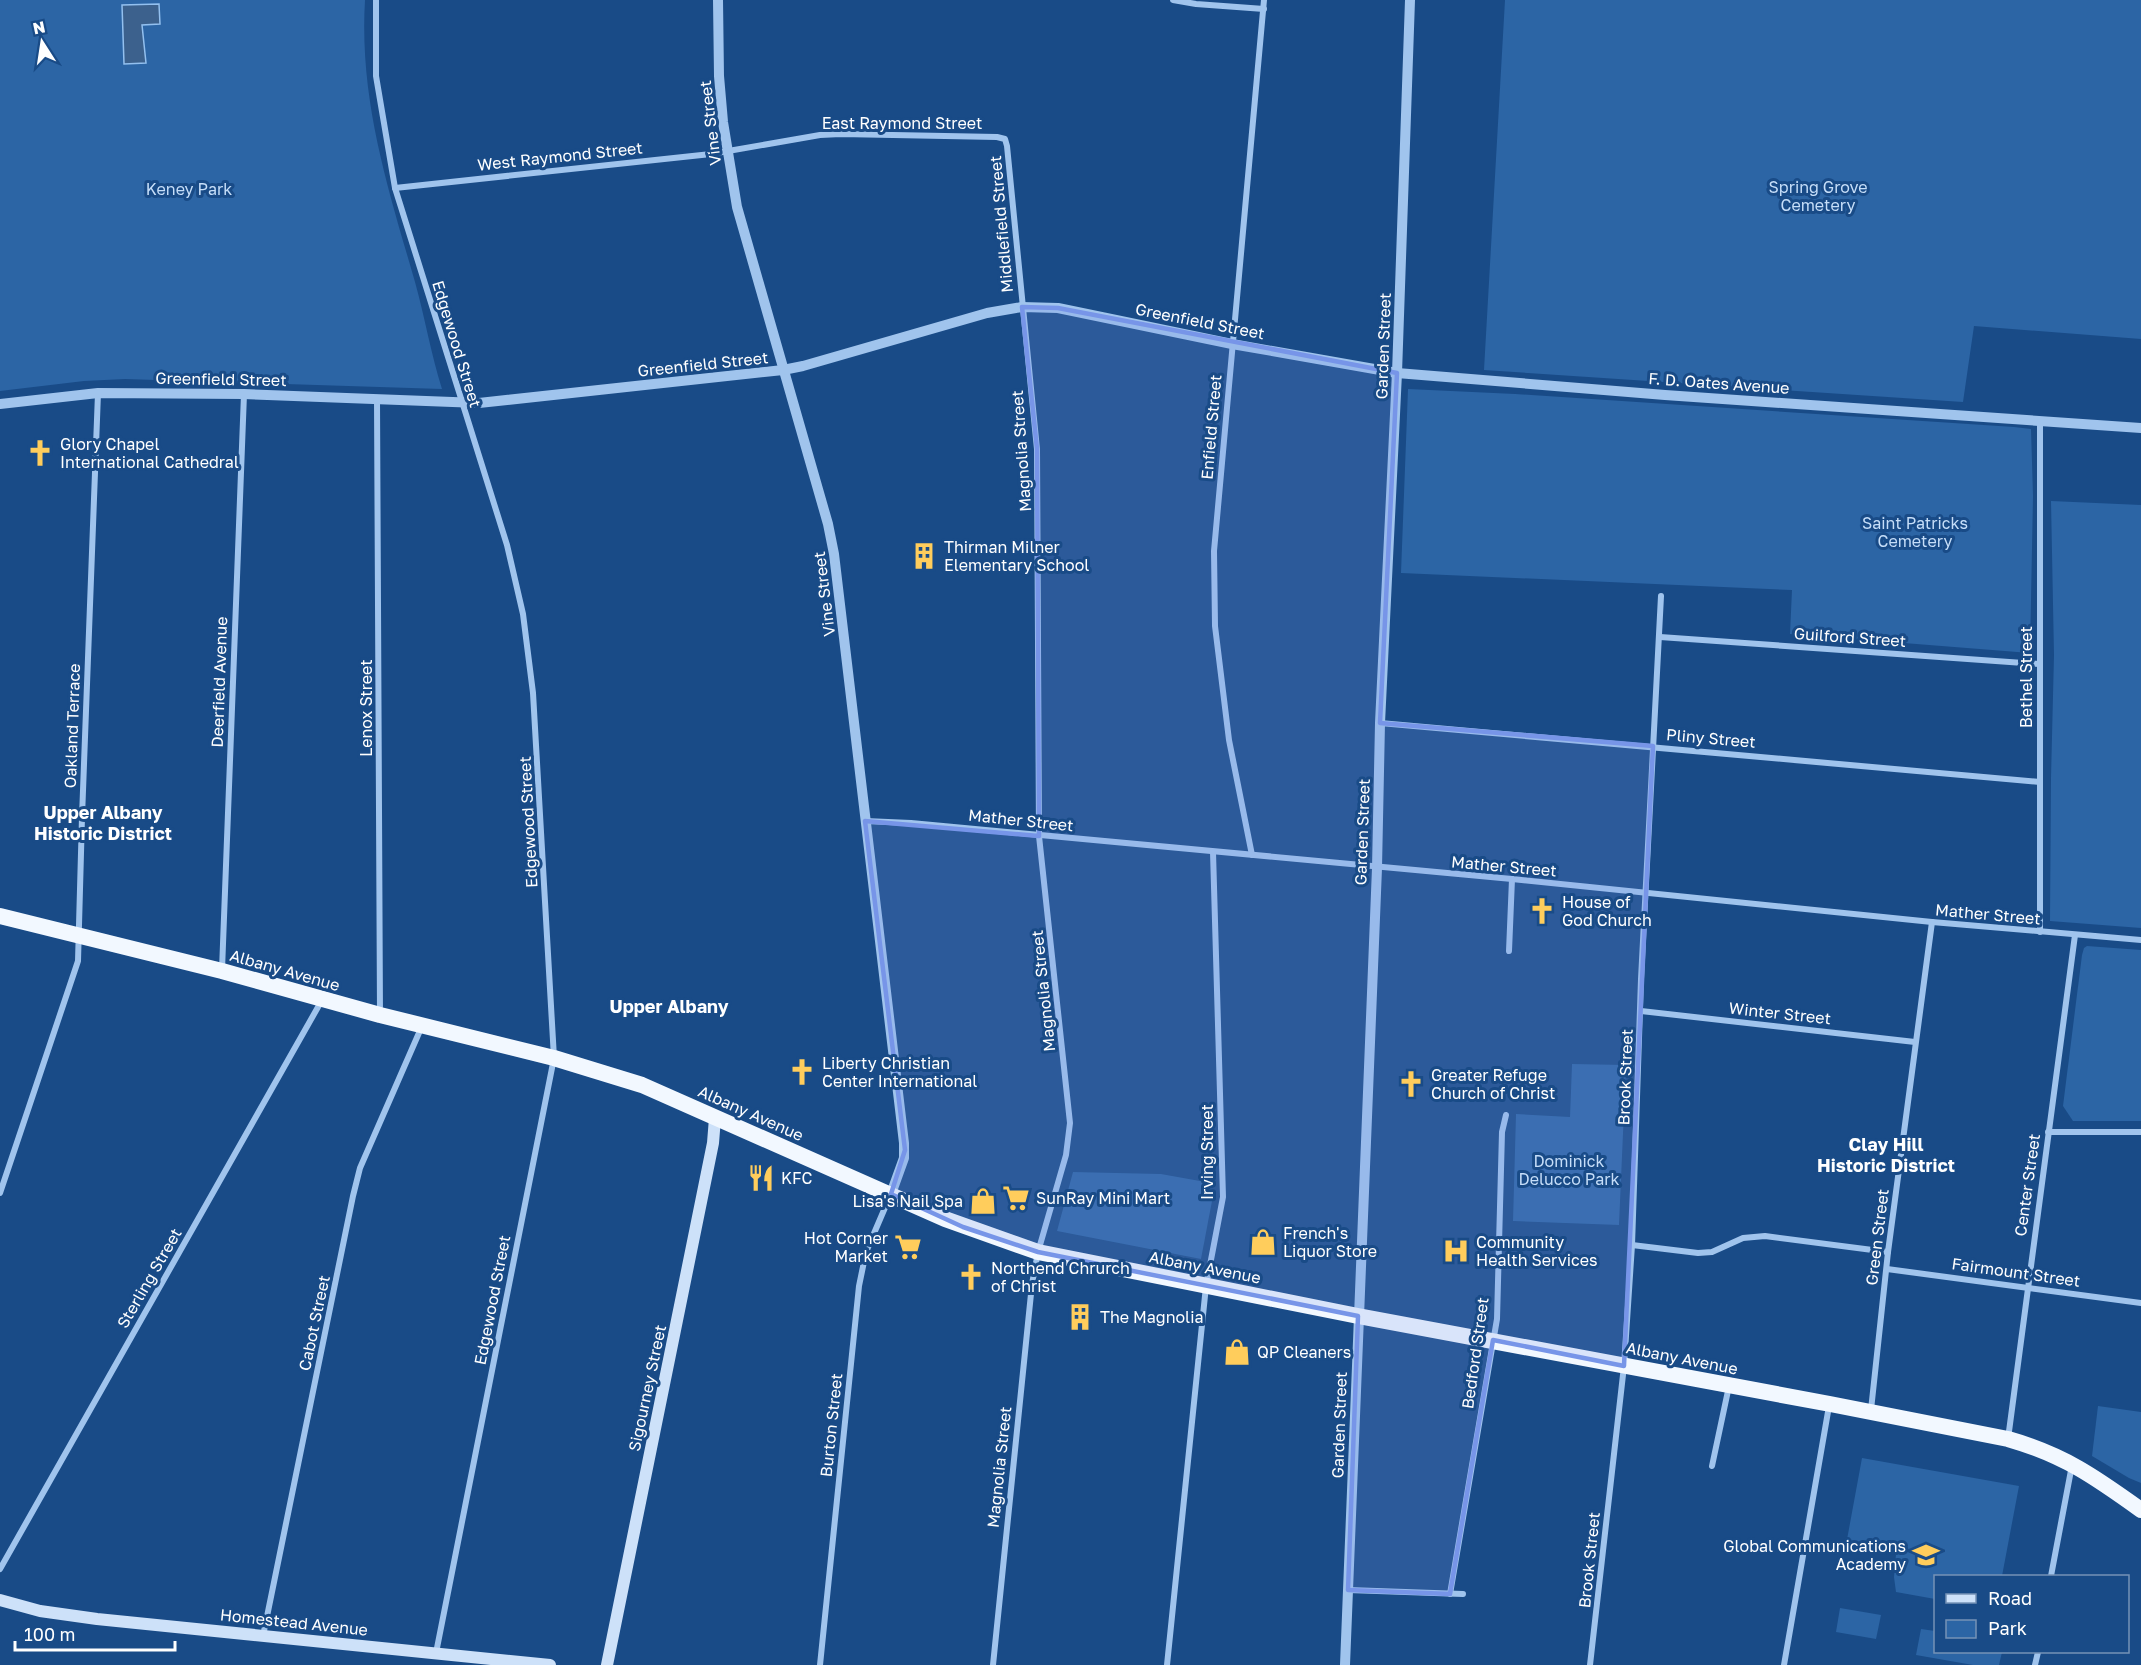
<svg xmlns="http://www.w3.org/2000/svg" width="2141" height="1665" font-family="'Golos Text',sans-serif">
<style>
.green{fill:#2c65a5}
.water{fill:#3c618d;stroke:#93c0ef;stroke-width:1.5}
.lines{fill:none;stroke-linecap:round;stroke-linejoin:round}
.minor{stroke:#a0c4ed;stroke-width:6}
.tertiary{stroke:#a0c4ed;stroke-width:10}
.secondary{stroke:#cde1f9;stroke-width:12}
.trunk{stroke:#f2f8ff;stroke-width:16}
.marked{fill:#7795e8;fill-opacity:0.2;stroke:#7795e8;stroke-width:4.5;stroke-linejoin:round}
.labels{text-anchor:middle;stroke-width:6;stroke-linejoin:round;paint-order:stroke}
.street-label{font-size:16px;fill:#fff;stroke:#194b87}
.park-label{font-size:16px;fill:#c6def9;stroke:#194b87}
.poi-label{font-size:16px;fill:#fff;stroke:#194b87;text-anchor:start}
.neighbourhood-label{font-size:18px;font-weight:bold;fill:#fff;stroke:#194b87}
</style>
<rect width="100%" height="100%" fill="#194b87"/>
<g class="green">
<path d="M0,0H365C359,100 388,188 415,282C425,318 431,354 442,389L125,379L84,381L0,391Z"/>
<polygon points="1505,0 2141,0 2141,339 1974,326 1963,402 1484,370"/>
<polygon points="1408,389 1515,394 2014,427 2031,429 2033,496 2030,653 1790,634 1792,590 1401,573"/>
<polygon points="2051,501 2141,505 2141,928 2050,921 2051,778 2054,655"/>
<polygon points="2087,946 2141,950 2141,1121 2073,1121 2063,1106 2082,955 2084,948"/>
<polygon points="1572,1064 1626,1065 1619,1225 1513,1221 1516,1114 1570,1117"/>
<polygon points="1073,1172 1161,1174 1211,1183 1212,1201 1201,1259 1057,1231"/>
<polygon points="2098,1406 2141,1412 2141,1483 2129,1478 2092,1456"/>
<polygon points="1862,1458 2019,1486 2002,1576 1936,1576 1935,1599 1896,1592 1894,1577 1896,1554 1846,1545"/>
<polygon points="1840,1608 1881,1615 1876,1639 1836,1632"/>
<polygon points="1921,1629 1935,1631 1936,1652 2002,1652 1999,1665 1973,1665 1916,1655"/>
</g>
<polygon class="water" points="159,4 160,24 142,25 146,63 124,64 122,5"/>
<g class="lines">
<g class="minor">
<polyline points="376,0 376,76 395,188 507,545 523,614 533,693 554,1058 436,1653"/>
<polyline points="1173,0 1196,4 1264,9"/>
<polyline points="395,188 711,154 820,135 841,134 997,137 1005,139 1007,146 1037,449 1039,836 1070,1123 1066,1155 1038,1252 1032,1284 993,1665"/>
<polyline points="377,399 380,1015"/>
<polyline points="1660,637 2039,664"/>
<polyline points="1380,723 2040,782"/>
<polyline points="865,821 911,823 1512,879 1932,922 2141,940"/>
<polyline points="1252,855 1229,740 1215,626 1214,551 1264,0"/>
<polyline points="2040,932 2040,421"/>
<polyline points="1509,951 1512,879"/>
<polyline points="222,970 244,394"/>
<polyline points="1641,1011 1915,1042"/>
<polyline points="2048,1132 2141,1132"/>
<polyline points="0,1193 78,961 82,817 98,393"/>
<polyline points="1632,1245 1698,1253 1712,1252 1743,1238 1765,1236 1888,1252"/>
<polyline points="1887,1269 2141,1303"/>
<polyline points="1871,1410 1888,1252 1932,922"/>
<polyline points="2008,1439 2075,935"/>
<polyline points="1712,1466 1729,1386"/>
<polyline points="0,1569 322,1000"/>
<polyline points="2051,1576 2072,1465"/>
<polyline points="1348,1590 1463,1594"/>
<polyline points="1450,1594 1497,1319 1502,1132 1506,1115"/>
<polyline points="263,1636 353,1196 360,1168 422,1026"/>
<polyline points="820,1665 859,1286 866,1252 890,1196"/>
<polyline points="1167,1665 1206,1286 1223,1197 1213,852"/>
<polyline points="1590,1665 1624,1366 1632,1245 1641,979 1661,596"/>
<polyline points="1784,1665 1829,1406"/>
<polyline points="2035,1665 2038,1652"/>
</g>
<g class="tertiary">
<polyline points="718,0 719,76 723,122 737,207 828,524 834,554 904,1143 904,1158 891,1194"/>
<polyline points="0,404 98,393 244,394 479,403 783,370 803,366 987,313 1022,307 1058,308 1232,344 1397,373 1665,395 2141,428"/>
<polyline points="1345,1665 1377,868 1380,723 1397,373 1410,0"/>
</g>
<g class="secondary">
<polyline points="0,1600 40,1611 97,1619 550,1665"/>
<polyline points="607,1665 713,1143 715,1118"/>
</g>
<path class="trunk" d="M0,916L222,971L380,1015L554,1058L642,1085L945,1219L1038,1252L1358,1316L1830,1404L2008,1439C2064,1455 2095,1477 2141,1510"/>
</g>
<path class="marked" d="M1022,307L1058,308L1397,373L1380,723L1653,746L1624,1366L1493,1340L1450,1594L1348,1590L1358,1316L1038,1252L963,1227L891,1194L905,1150L865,821L1039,836L1037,449Z"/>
<defs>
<symbol id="church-bare" viewBox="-9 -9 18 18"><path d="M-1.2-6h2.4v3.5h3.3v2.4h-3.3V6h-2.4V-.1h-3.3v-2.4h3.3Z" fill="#ffcd5c" stroke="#194b87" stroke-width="2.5" paint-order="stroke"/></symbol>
<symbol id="building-bare" viewBox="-9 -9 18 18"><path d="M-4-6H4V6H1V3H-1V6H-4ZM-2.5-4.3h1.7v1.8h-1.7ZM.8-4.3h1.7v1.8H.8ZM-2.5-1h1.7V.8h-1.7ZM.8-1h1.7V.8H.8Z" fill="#ffcd5c" stroke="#194b87" stroke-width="2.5" paint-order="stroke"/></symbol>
<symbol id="restaurant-bare" viewBox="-9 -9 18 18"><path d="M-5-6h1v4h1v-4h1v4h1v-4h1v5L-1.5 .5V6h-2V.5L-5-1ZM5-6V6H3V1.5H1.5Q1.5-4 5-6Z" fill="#ffcd5c" stroke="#194b87" stroke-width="2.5" paint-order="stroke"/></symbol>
<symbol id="supermarket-bare" viewBox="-9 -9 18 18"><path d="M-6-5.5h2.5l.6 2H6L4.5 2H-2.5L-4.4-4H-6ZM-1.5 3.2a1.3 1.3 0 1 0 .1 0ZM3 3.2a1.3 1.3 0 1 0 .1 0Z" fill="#ffcd5c" stroke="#194b87" stroke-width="2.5" paint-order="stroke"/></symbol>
<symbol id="shop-bare" viewBox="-9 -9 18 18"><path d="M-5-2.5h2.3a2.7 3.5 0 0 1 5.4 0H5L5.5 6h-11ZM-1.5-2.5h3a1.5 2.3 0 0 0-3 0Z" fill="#ffcd5c" stroke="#194b87" stroke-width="2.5" paint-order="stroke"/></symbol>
<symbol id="hospital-bare" viewBox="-9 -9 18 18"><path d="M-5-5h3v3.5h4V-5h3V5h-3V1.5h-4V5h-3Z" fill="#ffcd5c" stroke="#194b87" stroke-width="2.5" paint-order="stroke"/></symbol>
<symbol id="school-bare" viewBox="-9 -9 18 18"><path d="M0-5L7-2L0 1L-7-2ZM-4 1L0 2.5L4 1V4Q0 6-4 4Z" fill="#ffcd5c" stroke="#194b87" stroke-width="2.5" paint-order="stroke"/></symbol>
</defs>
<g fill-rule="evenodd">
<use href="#church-bare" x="21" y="434" width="38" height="38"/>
<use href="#building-bare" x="905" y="537" width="38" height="38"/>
<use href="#church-bare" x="1523" y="892" width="38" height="38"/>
<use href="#church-bare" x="783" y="1053" width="38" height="38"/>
<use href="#church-bare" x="1392" y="1065" width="38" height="38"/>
<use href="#restaurant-bare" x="742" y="1159" width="38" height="38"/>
<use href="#supermarket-bare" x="997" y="1179" width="38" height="38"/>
<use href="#shop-bare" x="964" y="1182" width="38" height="38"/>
<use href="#shop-bare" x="1244" y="1223" width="38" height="38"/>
<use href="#supermarket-bare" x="889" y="1228" width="38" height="38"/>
<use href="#hospital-bare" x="1437" y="1232" width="38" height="38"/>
<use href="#church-bare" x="952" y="1258" width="38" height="38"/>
<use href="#building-bare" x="1061" y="1298" width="38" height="38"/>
<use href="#shop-bare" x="1218" y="1333" width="38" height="38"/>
<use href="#school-bare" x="1907" y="1536" width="38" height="38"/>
</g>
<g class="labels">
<g class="street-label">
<text transform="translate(710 123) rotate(-97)" y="6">Vine Street</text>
<text x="902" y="129">East Raymond Street</text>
<text transform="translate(560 156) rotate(-6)" y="6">West Raymond Street</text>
<text transform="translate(1001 224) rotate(-95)" y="6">Middlefield Street</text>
<text transform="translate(1200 321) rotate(11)" y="6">Greenfield Street</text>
<text transform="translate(457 344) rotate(73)" y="6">Edgewood Street</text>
<text transform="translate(1383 346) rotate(-88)" y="6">Garden Street</text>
<text transform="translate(703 364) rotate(-6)" y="6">Greenfield Street</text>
<text transform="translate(221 379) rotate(1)" y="6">Greenfield Street</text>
<text transform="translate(1719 383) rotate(4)" y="6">F. D. Oates Avenue</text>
<text transform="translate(1211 427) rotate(-85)" y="6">Enfield Street</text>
<text transform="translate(1021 451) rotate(-94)" y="6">Magnolia Street</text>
<text transform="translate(824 594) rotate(-97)" y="6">Vine Street</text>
<text transform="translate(1850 637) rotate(4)" y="6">Guilford Street</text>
<text transform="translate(2026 677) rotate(-90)" y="6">Bethel Street</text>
<text transform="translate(219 682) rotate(-88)" y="6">Deerfield Avenue</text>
<text transform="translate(366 708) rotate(-90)" y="6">Lenox Street</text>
<text transform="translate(72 726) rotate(-88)" y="6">Oakland Terrace</text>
<text transform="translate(1711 738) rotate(5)" y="6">Pliny Street</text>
<text transform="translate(1021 820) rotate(6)" y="6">Mather Street</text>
<text transform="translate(528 822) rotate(-93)" y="6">Edgewood Street</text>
<text transform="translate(1362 832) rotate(-88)" y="6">Garden Street</text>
<text transform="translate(1504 866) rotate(5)" y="6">Mather Street</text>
<text transform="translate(1988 914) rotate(5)" y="6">Mather Street</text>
<text transform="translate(285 970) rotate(16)" y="6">Albany Avenue</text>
<text transform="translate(1043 991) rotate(-96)" y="6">Magnolia Street</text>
<text transform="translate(1780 1013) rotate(6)" y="6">Winter Street</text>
<text transform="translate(1625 1077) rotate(-88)" y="6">Brook Street</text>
<text transform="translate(751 1113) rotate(24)" y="6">Albany Avenue</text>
<text transform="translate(1207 1152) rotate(-90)" y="6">Irving Street</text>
<text transform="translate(2027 1185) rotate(-82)" y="6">Center Street</text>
<text transform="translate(1877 1237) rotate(-83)" y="6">Green Street</text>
<text transform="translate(1205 1267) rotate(11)" y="6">Albany Avenue</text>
<text transform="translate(2016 1272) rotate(8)" y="6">Fairmount Street</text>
<text transform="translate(149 1278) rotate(-60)" y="6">Sterling Street</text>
<text transform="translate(492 1300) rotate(-79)" y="6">Edgewood Street</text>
<text transform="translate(314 1323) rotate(-78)" y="6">Cabot Street</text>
<text transform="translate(1475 1353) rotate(-82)" y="6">Bedford Street</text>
<text transform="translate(1682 1358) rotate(11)" y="6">Albany Avenue</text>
<text transform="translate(647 1388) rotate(-78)" y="6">Sigourney Street</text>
<text transform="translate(831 1425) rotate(-84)" y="6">Burton Street</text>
<text transform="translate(1339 1425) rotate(-88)" y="6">Garden Street</text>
<text transform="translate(999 1467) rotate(-84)" y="6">Magnolia Street</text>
<text transform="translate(1589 1560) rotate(-84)" y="6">Brook Street</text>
<text transform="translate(294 1622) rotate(6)" y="6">Homestead Avenue</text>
</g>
<g class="park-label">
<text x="1818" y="193">Spring Grove<tspan x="1818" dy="18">Cemetery</tspan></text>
<text x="189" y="195">Keney Park</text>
<text x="1915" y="529">Saint Patricks<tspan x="1915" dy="18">Cemetery</tspan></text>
<text x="1569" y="1167">Dominick<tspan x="1569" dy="18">Delucco Park</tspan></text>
</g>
<g class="poi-label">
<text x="60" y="450">Glory Chapel<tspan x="60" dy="18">International Cathedral</tspan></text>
<text x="944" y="553">Thirman Milner<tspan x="944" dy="18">Elementary School</tspan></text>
<text x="1562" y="908">House of<tspan x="1562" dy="18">God Church</tspan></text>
<text x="822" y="1069">Liberty Christian<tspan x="822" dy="18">Center International</tspan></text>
<text x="1431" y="1081">Greater Refuge<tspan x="1431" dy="18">Church of Christ</tspan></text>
<text x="781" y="1184">KFC</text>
<text x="1036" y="1204">SunRay Mini Mart</text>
<text x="963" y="1207" text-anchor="end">Lisa's Nail Spa</text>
<text x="1283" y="1239">French's<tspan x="1283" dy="18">Liquor Store</tspan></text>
<text x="888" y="1244" text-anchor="end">Hot Corner<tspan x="888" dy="18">Market</tspan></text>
<text x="1476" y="1248">Community<tspan x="1476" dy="18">Health Services</tspan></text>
<text x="991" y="1274">Northend Chrurch<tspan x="991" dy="18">of Christ</tspan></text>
<text x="1100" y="1323">The Magnolia</text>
<text x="1257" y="1358">QP Cleaners</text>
<text x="1906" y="1552" text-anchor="end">Global Communications<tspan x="1906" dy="18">Academy</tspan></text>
</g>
<g class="neighbourhood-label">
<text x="103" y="819">Upper Albany<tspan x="103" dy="21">Historic District</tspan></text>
<text x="669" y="1013">Upper Albany</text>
<text x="1886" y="1151">Clay Hill<tspan x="1886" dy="21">Historic District</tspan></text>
</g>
</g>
<rect x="1934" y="1575" width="195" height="78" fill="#194b87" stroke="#7593b7" stroke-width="1.5"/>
<rect x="1946" y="1594" width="30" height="9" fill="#cde1f9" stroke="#7593b7" stroke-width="1.5"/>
<text x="1988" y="1605" font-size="18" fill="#ffffff">Road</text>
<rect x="1946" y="1620" width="30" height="18" fill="#2c65a5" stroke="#7593b7" stroke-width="1.5"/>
<text x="1988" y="1635" font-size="18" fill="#ffffff">Park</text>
<g transform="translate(42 42) rotate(348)" stroke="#194b87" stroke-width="4.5" paint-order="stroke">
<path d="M0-4.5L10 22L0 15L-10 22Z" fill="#ffffff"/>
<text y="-9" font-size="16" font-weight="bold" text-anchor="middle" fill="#ffffff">N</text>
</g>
<path d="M15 1641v9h160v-9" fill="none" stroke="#ffffff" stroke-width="3"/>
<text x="24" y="1641" font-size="18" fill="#ffffff" stroke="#194b87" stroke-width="4.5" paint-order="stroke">100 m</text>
</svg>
